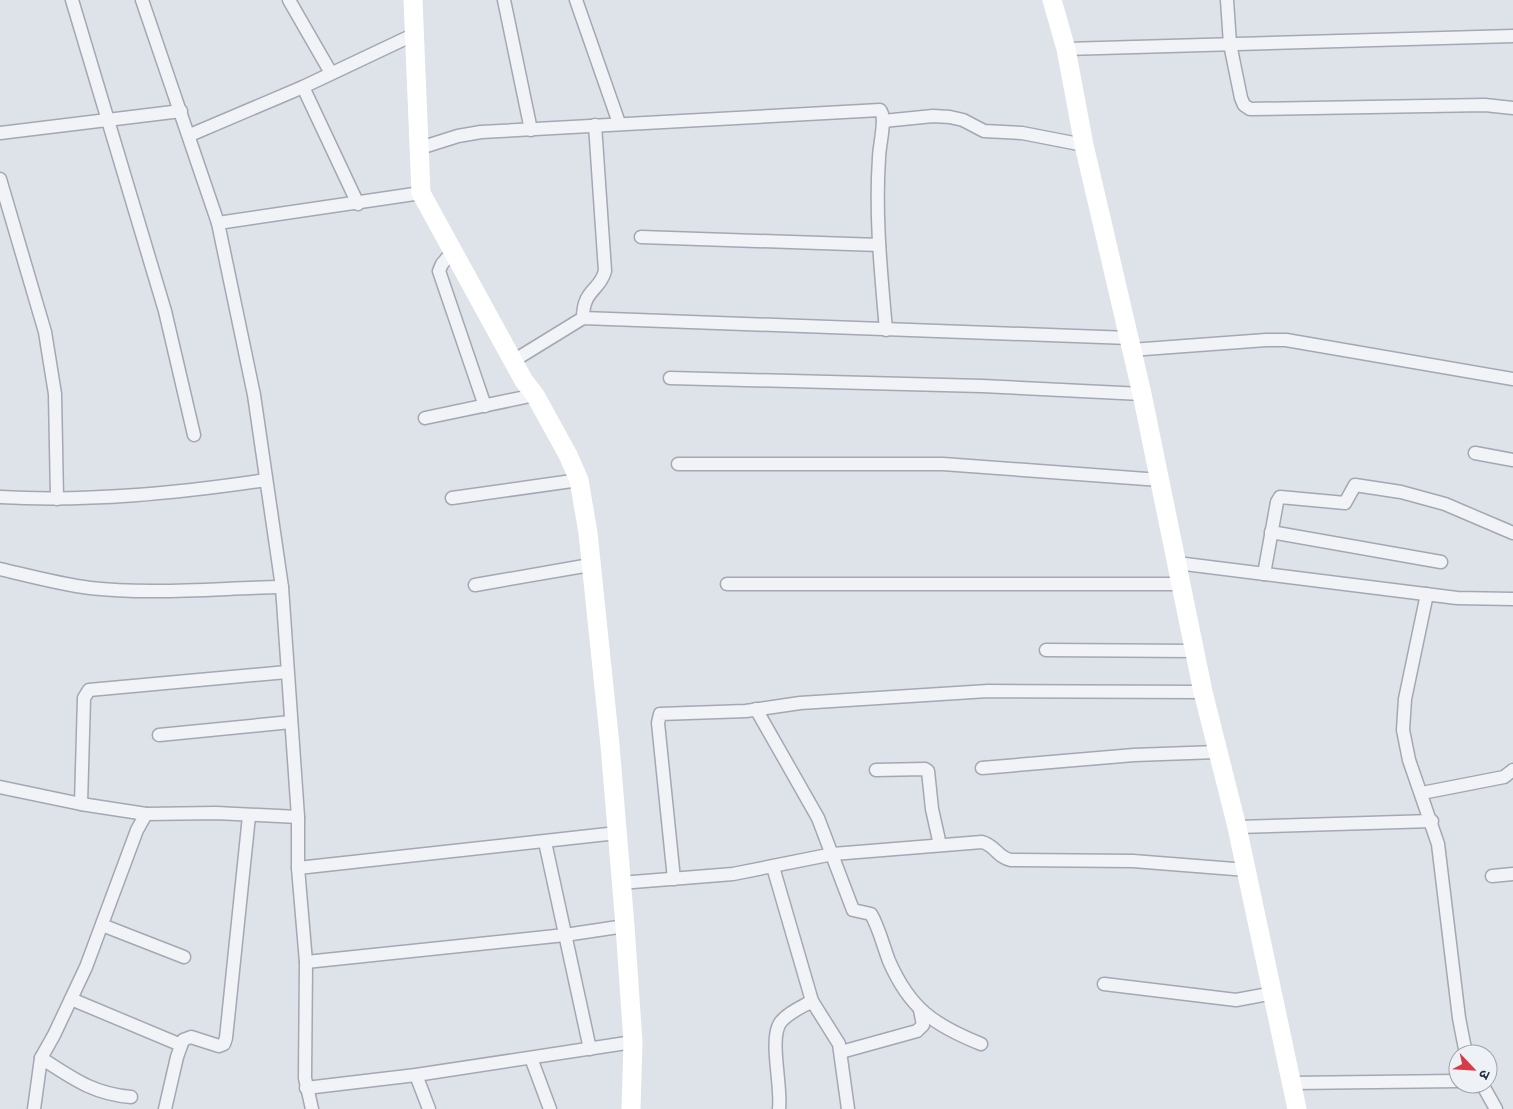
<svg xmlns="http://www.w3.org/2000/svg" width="1513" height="1109" font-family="'Exo 2','Noto Sans Devanagari',sans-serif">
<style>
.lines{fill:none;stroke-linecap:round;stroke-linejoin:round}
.street-casing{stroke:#a3a8b3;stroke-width:15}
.street{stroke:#f1f3f7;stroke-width:12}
.secondary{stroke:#fff;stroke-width:19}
</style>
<rect width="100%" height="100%" fill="#dee2e9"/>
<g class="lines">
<defs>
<g id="street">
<polyline points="72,0 165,311 194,435"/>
<polyline points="142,0 218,223"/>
<polyline points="289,0 331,73"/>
<polyline points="504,0 531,130"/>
<polyline points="576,0 619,123"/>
<polyline points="1227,0 1230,44 1241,98 1244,105 1250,109 1485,105 1513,108"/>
<polyline points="1066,49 1513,36"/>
<polyline points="303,87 358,204"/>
<polyline points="883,121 933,116 950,117 963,120 984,131 1022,133 1084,145"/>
<polyline points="0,133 181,111"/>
<polyline points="190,135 303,87 415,34"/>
<path d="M420,148L458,136L481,132L880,110C887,117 879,146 879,158C875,215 881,273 886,330"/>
<polyline points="0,179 45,332 55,394 57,499"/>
<polyline points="641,237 879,245"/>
<polyline points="453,251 442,264 439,271 485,406"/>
<path d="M583,318C583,289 600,291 605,271L595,125"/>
<polyline points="1131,350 1266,340 1286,340 1513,379"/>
<polyline points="513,361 583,318 1129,338"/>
<polyline points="670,378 982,386 1142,394"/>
<polyline points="425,418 535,395"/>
<polyline points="1475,453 1513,460"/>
<polyline points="678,464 943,464 1160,480"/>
<path d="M0,497C89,502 178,493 266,480"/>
<polyline points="452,498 579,480"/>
<polyline points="1271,532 1441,562"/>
<polyline points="1177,563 1457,598 1513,599"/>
<path d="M0,569C30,576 59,584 90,588C151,595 221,588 282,587"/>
<polyline points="1264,574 1277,502 1280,497 1345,503 1355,485 1401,492 1445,504 1513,533"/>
<polyline points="727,584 1181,584"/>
<polyline points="475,585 590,565"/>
<polyline points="1427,594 1405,699 1403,730 1409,760 1438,844 1459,1018 1466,1054"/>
<polyline points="1046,650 1195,651"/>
<path d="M756,709L818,818L853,910L871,914C879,928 883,945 889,961C910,1009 934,1025 981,1044"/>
<polyline points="159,735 291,722"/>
<polyline points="982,768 1134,755 1217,752"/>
<polyline points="876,770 925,769 928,771 932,809 940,845"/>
<polyline points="0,787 81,804 146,814"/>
<polyline points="1422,793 1504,777 1513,770"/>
<polyline points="81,804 84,698 89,690 287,672"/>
<polyline points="1237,827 1432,821"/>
<polyline points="545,842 590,1049"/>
<polyline points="773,867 812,1001 839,1044 848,1109"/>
<polyline points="298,868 617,833"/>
<polyline points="1492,876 1513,874"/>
<polyline points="674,879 658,723 660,714 746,711 800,703 988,691 1203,692"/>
<path d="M620,883L733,874L833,854L982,842C995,845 998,858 1011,860L1133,861L1247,870"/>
<polyline points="102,925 184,957"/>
<polyline points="306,962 565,935 625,926"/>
<polyline points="1104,984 1236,1000 1274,993"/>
<polyline points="71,999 181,1045"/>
<polyline points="841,1052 917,1031 923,1025 920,1010"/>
<path d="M41,1058C72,1078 93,1094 131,1097"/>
<polyline points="531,1058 550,1109"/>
<polyline points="416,1075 429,1109"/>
<polyline points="1291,1083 1458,1081"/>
<polyline points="1482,1084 1496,1109"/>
<polyline points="306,1088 416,1075 633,1042"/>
<polyline points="34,1109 41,1058 54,1035 86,967 137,830 146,814 216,813 298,817"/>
<polyline points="165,1109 177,1057 183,1040 191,1037 219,1046 224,1044 226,1038 249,816"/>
<polyline points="312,1109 305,1078 306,962 298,868 298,817 282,587 254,395 218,223 421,193"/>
<path d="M779,1109C782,1086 769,1040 780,1023C787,1013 802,1007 812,1001"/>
</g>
</defs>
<use href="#street" class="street-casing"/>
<use href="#street" class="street"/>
<g class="secondary">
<polyline points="413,0 421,193 524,381 535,395 568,455 579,480 588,533 610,745 625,926 633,1042 631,1109"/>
<polyline points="1052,0 1066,49 1084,145 1142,394 1203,692 1237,827 1297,1109"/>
</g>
</g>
<g transform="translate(1473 1069) rotate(115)"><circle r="24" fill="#eef1f6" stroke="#9ea3ae"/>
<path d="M0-4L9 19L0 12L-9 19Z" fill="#d63b48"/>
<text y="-8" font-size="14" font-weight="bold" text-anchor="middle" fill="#272e41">उ</text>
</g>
</svg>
